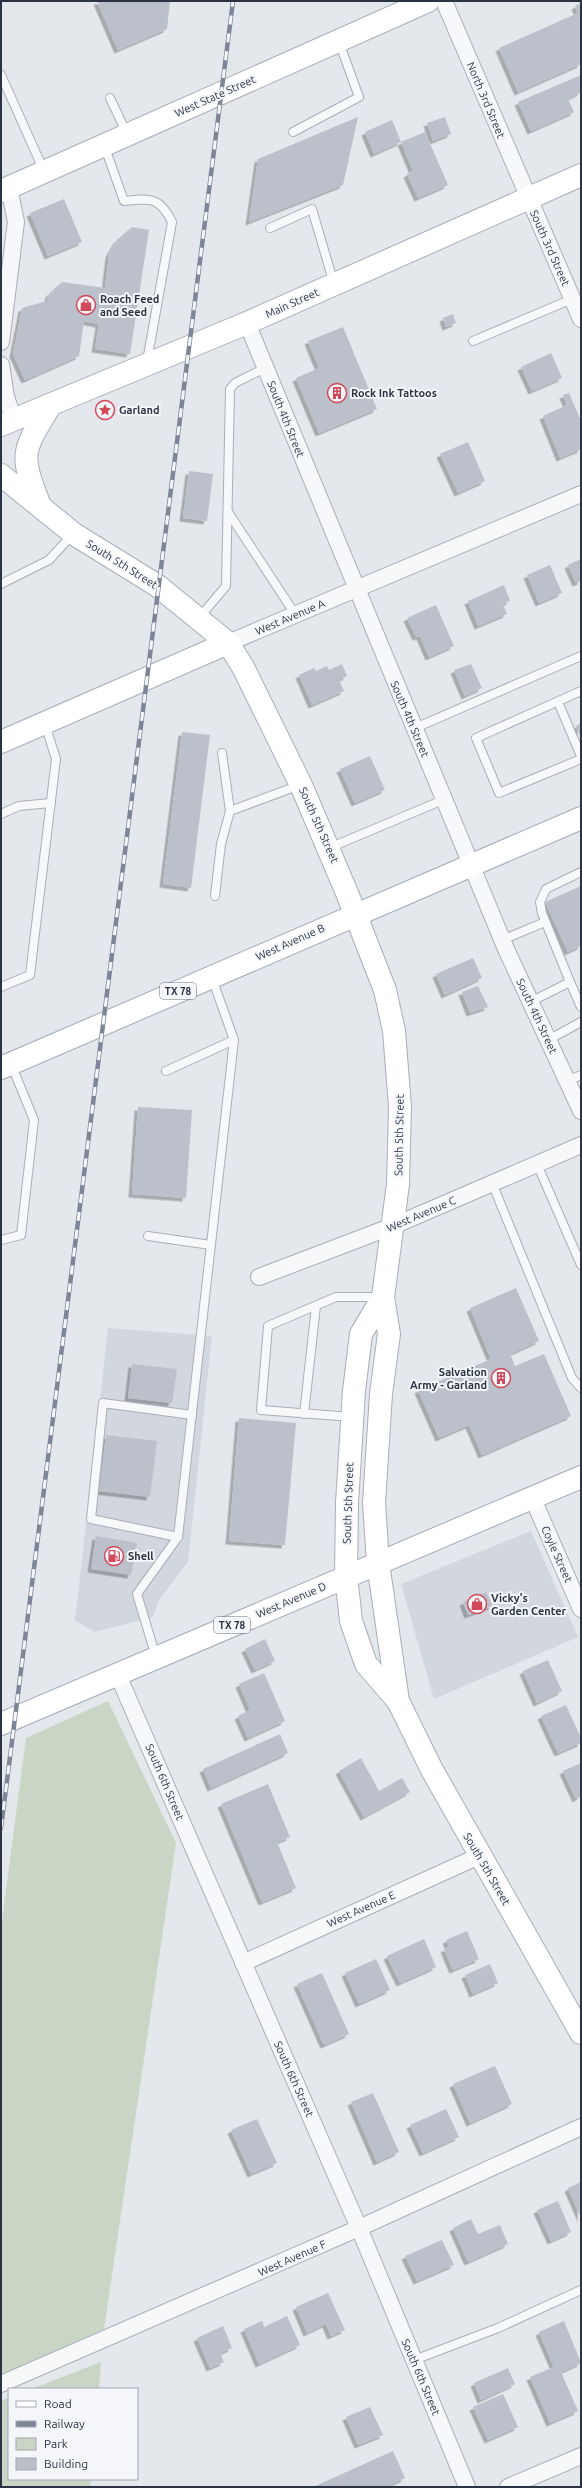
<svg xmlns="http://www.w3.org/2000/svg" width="582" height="2488" font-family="Ubuntu,sans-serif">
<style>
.built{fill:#d2d6de}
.green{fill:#c9d6c5}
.building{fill:#bbc0ca;filter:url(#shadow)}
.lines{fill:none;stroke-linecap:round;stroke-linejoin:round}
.lane-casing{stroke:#a9aeb7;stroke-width:10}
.street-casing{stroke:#a9aeb7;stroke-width:18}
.secondary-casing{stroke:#a9aeb7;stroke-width:24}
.primary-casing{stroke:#a3abb8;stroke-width:24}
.lane{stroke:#f7f8fa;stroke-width:8}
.street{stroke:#f7f8fa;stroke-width:16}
.secondary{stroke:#fff;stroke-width:22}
.primary{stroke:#fff;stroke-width:22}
.rail-casing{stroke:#7d8696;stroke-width:4.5}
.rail{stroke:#f4f6f9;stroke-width:3;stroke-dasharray:9;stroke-linecap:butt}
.labels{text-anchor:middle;stroke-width:4;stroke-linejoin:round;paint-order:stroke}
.shield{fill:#f4f6f9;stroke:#676e7b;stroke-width:1}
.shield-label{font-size:10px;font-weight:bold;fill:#2b3445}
.street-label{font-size:11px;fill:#2b3445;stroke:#f4f6f9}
.poi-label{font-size:11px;font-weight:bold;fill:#2b3445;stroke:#f4f6f9;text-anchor:start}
</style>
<defs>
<filter id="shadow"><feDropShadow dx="-3.5" dy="3.5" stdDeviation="0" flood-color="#0004"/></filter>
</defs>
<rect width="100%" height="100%" fill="#e4e7ec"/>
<g class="built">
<polygon points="108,1328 212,1336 188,1562 159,1600 153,1617 95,1632 75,1621"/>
<polygon points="531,1531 578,1637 434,1699 401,1584"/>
</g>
<g class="green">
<polygon points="108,1701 176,1843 104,2329 1,2374 1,1928 26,1738"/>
<polygon points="101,2362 99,2389 31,2389"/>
<polygon points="9,2398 9,2479 91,2479 90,2487 1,2487 1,2401"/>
</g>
<g class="building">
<polygon points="97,1 170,1 167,29 118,50"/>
<polygon points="581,3 581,64 518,92 499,48 578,13 575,6"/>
<polygon points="581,75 581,92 568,99 574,112 531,131 518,102"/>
<polygon points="358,117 343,185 249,222 258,159"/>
<polygon points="445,117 451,134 433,141 427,123"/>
<polygon points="392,120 401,142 425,132 448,185 418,198 407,174 413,171 401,142 374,154 365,132"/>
<polygon points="64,199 82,242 48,256 30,213"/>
<polygon points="132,227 149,230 130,354 95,349 99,324 84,321 79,356 25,380 13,354 22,308 47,301 49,294 62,282 105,288 109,254 117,240"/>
<polygon points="453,314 456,323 446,327 443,318"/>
<polygon points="343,327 377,409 319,433 296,378 319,368 308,341"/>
<polygon points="551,353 562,378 532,391 521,367"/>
<polygon points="569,393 581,421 581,449 560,458 543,416 567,405 563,395"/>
<polygon points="468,442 485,481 458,493 440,454"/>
<polygon points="189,471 213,474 207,521 183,518"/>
<polygon points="581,559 581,581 576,583 568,565"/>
<polygon points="550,565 562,593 539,603 527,575"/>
<polygon points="504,585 510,601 503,604 507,614 478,626 468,601"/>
<polygon points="436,605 454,646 429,657 420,636 416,637 407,618"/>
<polygon points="342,664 347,676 339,680 344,691 312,705 299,675 314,668 316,671 327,666 329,670"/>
<polygon points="471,664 482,688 465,696 454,670"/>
<polygon points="581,723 581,738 576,726"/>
<polygon points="182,732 210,735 191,888 163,884"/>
<polygon points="370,756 385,790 355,803 340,769"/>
<polygon points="581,886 581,946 568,952 545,902"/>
<polygon points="473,958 482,978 445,995 436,974"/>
<polygon points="478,986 488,1007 470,1013 462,992"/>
<polygon points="138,1107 192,1110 186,1198 132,1194"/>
<polygon points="516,1288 539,1341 510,1354 515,1366 544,1354 571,1416 482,1455 469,1425 439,1438 418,1390 491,1359 470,1308"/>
<polygon points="132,1364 177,1369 172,1403 128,1398"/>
<polygon points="239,1418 296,1423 285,1545 229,1541"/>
<polygon points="106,1435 157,1441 150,1497 99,1491"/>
<polygon points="96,1536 137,1543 131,1575 91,1569"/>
<polygon points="486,1592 492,1606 468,1615 463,1602"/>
<polygon points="265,1639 275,1661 255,1670 245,1649"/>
<polygon points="548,1660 562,1691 537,1703 523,1671"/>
<polygon points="264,1673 285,1721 248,1738 238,1716 250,1710 239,1684"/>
<polygon points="566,1705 581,1738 581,1743 558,1753 541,1716"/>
<polygon points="280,1734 288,1753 211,1788 203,1769"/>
<polygon points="361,1758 379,1791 402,1778 410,1792 364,1817 339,1771"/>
<polygon points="581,1763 581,1796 576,1799 563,1771"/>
<polygon points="268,1784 290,1837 277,1842 296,1888 262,1902 221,1804"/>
<polygon points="467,1931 479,1959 453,1970 444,1949 449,1947 446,1940"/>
<polygon points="424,1939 436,1967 400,1983 387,1956"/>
<polygon points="376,1959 390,1990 359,2004 345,1973"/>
<polygon points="490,1964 498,1983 473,1994 465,1975"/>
<polygon points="322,1973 349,2034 324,2045 297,1984"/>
<polygon points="495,2066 512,2104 470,2123 453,2084"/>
<polygon points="373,2093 399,2152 377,2162 351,2102"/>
<polygon points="446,2109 459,2137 423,2153 410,2125"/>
<polygon points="257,2119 277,2163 251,2174 231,2130"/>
<polygon points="581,2182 581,2218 568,2188"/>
<polygon points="558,2201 571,2232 551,2241 537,2210"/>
<polygon points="471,2219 478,2234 500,2225 508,2244 468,2262 453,2228"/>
<polygon points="442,2240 454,2265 417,2281 405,2256"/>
<polygon points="328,2293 345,2330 331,2336 326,2324 307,2333 296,2307"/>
<polygon points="287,2316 300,2345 259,2364 244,2329 262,2321 264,2327"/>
<polygon points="564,2321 581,2363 561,2372 578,2411 550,2423 530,2377 554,2367 539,2332"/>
<polygon points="223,2326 232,2348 220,2353 224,2362 210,2368 197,2338"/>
<polygon points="508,2368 515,2384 481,2400 474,2383"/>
<polygon points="503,2394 518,2427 488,2440 473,2407"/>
<polygon points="370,2407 383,2435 358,2445 346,2417"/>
<polygon points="393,2451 405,2478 386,2487 313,2487"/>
</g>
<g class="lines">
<defs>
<g id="lane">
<polyline points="1,75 44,171"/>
<polyline points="110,98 127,134"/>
<polyline points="293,132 359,97 339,42"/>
<path d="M104,145L124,201C150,198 160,197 172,222L147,361"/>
<polyline points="270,228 312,209 334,284"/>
<polyline points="473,341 572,299"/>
<polyline points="228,512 295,614"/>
<polyline points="1,584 49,560 73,534"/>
<polyline points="199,618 226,586 230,389 235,383 265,368"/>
<polyline points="581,691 476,738 499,793 581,759"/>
<polyline points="558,702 581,756"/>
<polyline points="415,728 581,656"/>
<polyline points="222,753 230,811"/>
<polyline points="1,814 19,806 51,803"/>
<polyline points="329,848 443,800"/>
<polyline points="215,896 221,844 230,811 300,785"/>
<polyline points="502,940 545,922"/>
<polyline points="570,982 581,1007"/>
<polyline points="1,987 30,975 56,759 45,724"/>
<polyline points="530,1002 570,982 542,913 540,902 546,889 581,872"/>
<polyline points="548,1040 581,1022"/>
<polyline points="166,1071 234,1040"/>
<polyline points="567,1081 581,1075"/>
<polyline points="537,1164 581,1265"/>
<polyline points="492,1183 572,1378 581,1388"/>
<polyline points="148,1236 211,1245"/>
<polyline points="1,1240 21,1235 34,1120 11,1064"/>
<polyline points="304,1414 316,1306"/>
<polyline points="352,1417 261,1410 268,1326 336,1297 380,1297"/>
<polyline points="178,1537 91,1519 103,1403 192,1415"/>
<polyline points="156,1657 137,1594 178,1537 234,1040 212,978"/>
<polyline points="414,2360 498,2328 581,2290"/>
</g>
<g id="street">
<polyline points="444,1 581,319"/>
<polyline points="247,323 506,949 581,1111"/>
<polyline points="1,342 16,222 9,187"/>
<polyline points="1,365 6,397 14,420"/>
<polyline points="228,643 581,494"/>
<polyline points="259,1277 393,1226 581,1145"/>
<polyline points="533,1499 581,1609"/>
<polyline points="117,1673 359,2228 467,2487"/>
<polyline points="243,1963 479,1856"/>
<polyline points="1,2384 359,2228 581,2127"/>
<polyline points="508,2487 581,2456"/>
</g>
<g id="secondary">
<polyline points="1,191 428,1"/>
<polyline points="1,425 247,323 581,175"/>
<polyline points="1,475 74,534 158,586 228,643 243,667 301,785 347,893 385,990 394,1031 400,1107 398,1184 383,1297 389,1334 381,1394 374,1503 378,1563 398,1701"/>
<path d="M40,506C20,454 21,453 50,406"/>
<polyline points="1,742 228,643"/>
<polyline points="383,1297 361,1334 354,1391 347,1503 346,1576 351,1621 366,1664 398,1701 432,1770 581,2033"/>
</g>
<g id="primary">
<polyline points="1,1068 581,818"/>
<polyline points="1,1724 581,1477"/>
</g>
</defs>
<use href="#lane" class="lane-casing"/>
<use href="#street" class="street-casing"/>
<use href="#secondary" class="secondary-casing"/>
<use href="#primary" class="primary-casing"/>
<use href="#lane" class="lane"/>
<use href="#street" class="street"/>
<use href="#secondary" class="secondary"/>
<use href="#primary" class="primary"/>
<defs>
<polyline id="rail" points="1,1828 233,1"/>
</defs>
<use href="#rail" class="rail-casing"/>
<use href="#rail" class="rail"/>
</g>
<defs>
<symbol id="shop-ring" viewBox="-11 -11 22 22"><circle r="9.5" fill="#f4f6f9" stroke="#d1495b" stroke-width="1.5"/><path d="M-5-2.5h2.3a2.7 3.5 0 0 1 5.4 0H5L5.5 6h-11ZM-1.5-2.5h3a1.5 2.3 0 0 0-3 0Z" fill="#d1495b"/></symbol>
<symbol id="building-ring" viewBox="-11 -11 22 22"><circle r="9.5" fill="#f4f6f9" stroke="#d1495b" stroke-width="1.5"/><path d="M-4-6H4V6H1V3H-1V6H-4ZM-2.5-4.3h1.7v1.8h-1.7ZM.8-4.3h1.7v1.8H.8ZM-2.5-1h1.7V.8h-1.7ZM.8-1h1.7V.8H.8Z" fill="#d1495b"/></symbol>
<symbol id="sight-ring" viewBox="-11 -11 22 22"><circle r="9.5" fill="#f4f6f9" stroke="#d1495b" stroke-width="1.5"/><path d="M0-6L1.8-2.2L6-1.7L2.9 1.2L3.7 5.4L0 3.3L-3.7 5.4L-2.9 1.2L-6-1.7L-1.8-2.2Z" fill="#d1495b"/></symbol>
<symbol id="fuel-ring" viewBox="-11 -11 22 22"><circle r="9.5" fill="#f4f6f9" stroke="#d1495b" stroke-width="1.5"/><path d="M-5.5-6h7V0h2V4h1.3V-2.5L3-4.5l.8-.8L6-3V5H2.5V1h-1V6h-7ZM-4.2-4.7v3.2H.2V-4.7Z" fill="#d1495b"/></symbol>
</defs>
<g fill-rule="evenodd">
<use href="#shop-ring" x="75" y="294" width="22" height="22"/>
<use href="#building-ring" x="326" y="382" width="22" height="22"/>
<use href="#sight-ring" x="94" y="399" width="22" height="22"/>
<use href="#building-ring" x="490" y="1367" width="22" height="22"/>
<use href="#fuel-ring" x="103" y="1545" width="22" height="22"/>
<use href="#shop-ring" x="466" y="1593" width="22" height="22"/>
</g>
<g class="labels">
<g class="shield">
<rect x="160" y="983" width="36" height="16" rx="3"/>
<rect x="214" y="1617" width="36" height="16" rx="3"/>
</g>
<g class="shield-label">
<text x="178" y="995">TX 78</text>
<text x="232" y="1629">TX 78</text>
</g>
<g class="street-label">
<text transform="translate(215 96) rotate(-24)" y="4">West State Street</text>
<text transform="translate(486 100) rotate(67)" y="4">North 3rd Street</text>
<text transform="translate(550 248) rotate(66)" y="4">South 3rd Street</text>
<text transform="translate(292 303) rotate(-24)" y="4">Main Street</text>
<text transform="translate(286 419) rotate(68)" y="4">South 4th Street</text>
<text transform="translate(122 564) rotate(32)" y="4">South 5th Street</text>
<text transform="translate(290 617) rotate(-23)" y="4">West Avenue A</text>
<text transform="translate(410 719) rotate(67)" y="4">South 4th Street</text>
<text transform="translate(319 825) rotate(66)" y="4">South 5th Street</text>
<text transform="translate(290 942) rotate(-24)" y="4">West Avenue B</text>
<text transform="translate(537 1016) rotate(65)" y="4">South 4th Street</text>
<text transform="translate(399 1135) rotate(-89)" y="4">South 5th Street</text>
<text transform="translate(421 1214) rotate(-23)" y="4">West Avenue C</text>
<text transform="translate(348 1503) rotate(-88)" y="4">South 5th Street</text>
<text transform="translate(557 1554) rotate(66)" y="4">Coyle Street</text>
<text transform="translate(291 1600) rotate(-23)" y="4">West Avenue D</text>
<text transform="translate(165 1782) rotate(67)" y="4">South 6th Street</text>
<text transform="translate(487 1869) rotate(60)" y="4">South 5th Street</text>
<text transform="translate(361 1909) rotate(-24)" y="4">West Avenue E</text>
<text transform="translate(294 2079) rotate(66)" y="4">South 6th Street</text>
<text transform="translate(292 2258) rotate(-24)" y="4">West Avenue F</text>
<text transform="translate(421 2377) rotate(67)" y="4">South 6th Street</text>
</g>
<g class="poi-label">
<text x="100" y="303">Roach Feed<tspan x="100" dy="13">and Seed</tspan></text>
<text x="351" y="397">Rock Ink Tattoos</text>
<text x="119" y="414">Garland</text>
<text x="487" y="1376" text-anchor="end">Salvation<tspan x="487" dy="13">Army - Garland</tspan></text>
<text x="128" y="1560">Shell</text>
<text x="491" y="1602">Vicky's<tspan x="491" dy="13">Garden Center</tspan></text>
</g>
</g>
<rect width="582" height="2488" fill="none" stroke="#2b3445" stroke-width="4"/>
<rect x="8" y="2388" width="130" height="92" fill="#f4f6f9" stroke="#a4a8b1"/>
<rect x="16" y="2401" width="20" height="6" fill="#ffffff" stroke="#a4a8b1"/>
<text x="44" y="2408" font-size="12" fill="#2b3445">Road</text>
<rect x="16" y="2421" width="20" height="6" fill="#7d8696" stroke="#a4a8b1"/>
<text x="44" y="2428" font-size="12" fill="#2b3445">Railway</text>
<rect x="16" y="2438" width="20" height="12" fill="#c9d6c5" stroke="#a4a8b1"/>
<text x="44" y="2448" font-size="12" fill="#2b3445">Park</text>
<rect x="16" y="2458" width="20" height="12" fill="#bbc0ca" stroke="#a4a8b1"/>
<text x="44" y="2468" font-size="12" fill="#2b3445">Building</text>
</svg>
